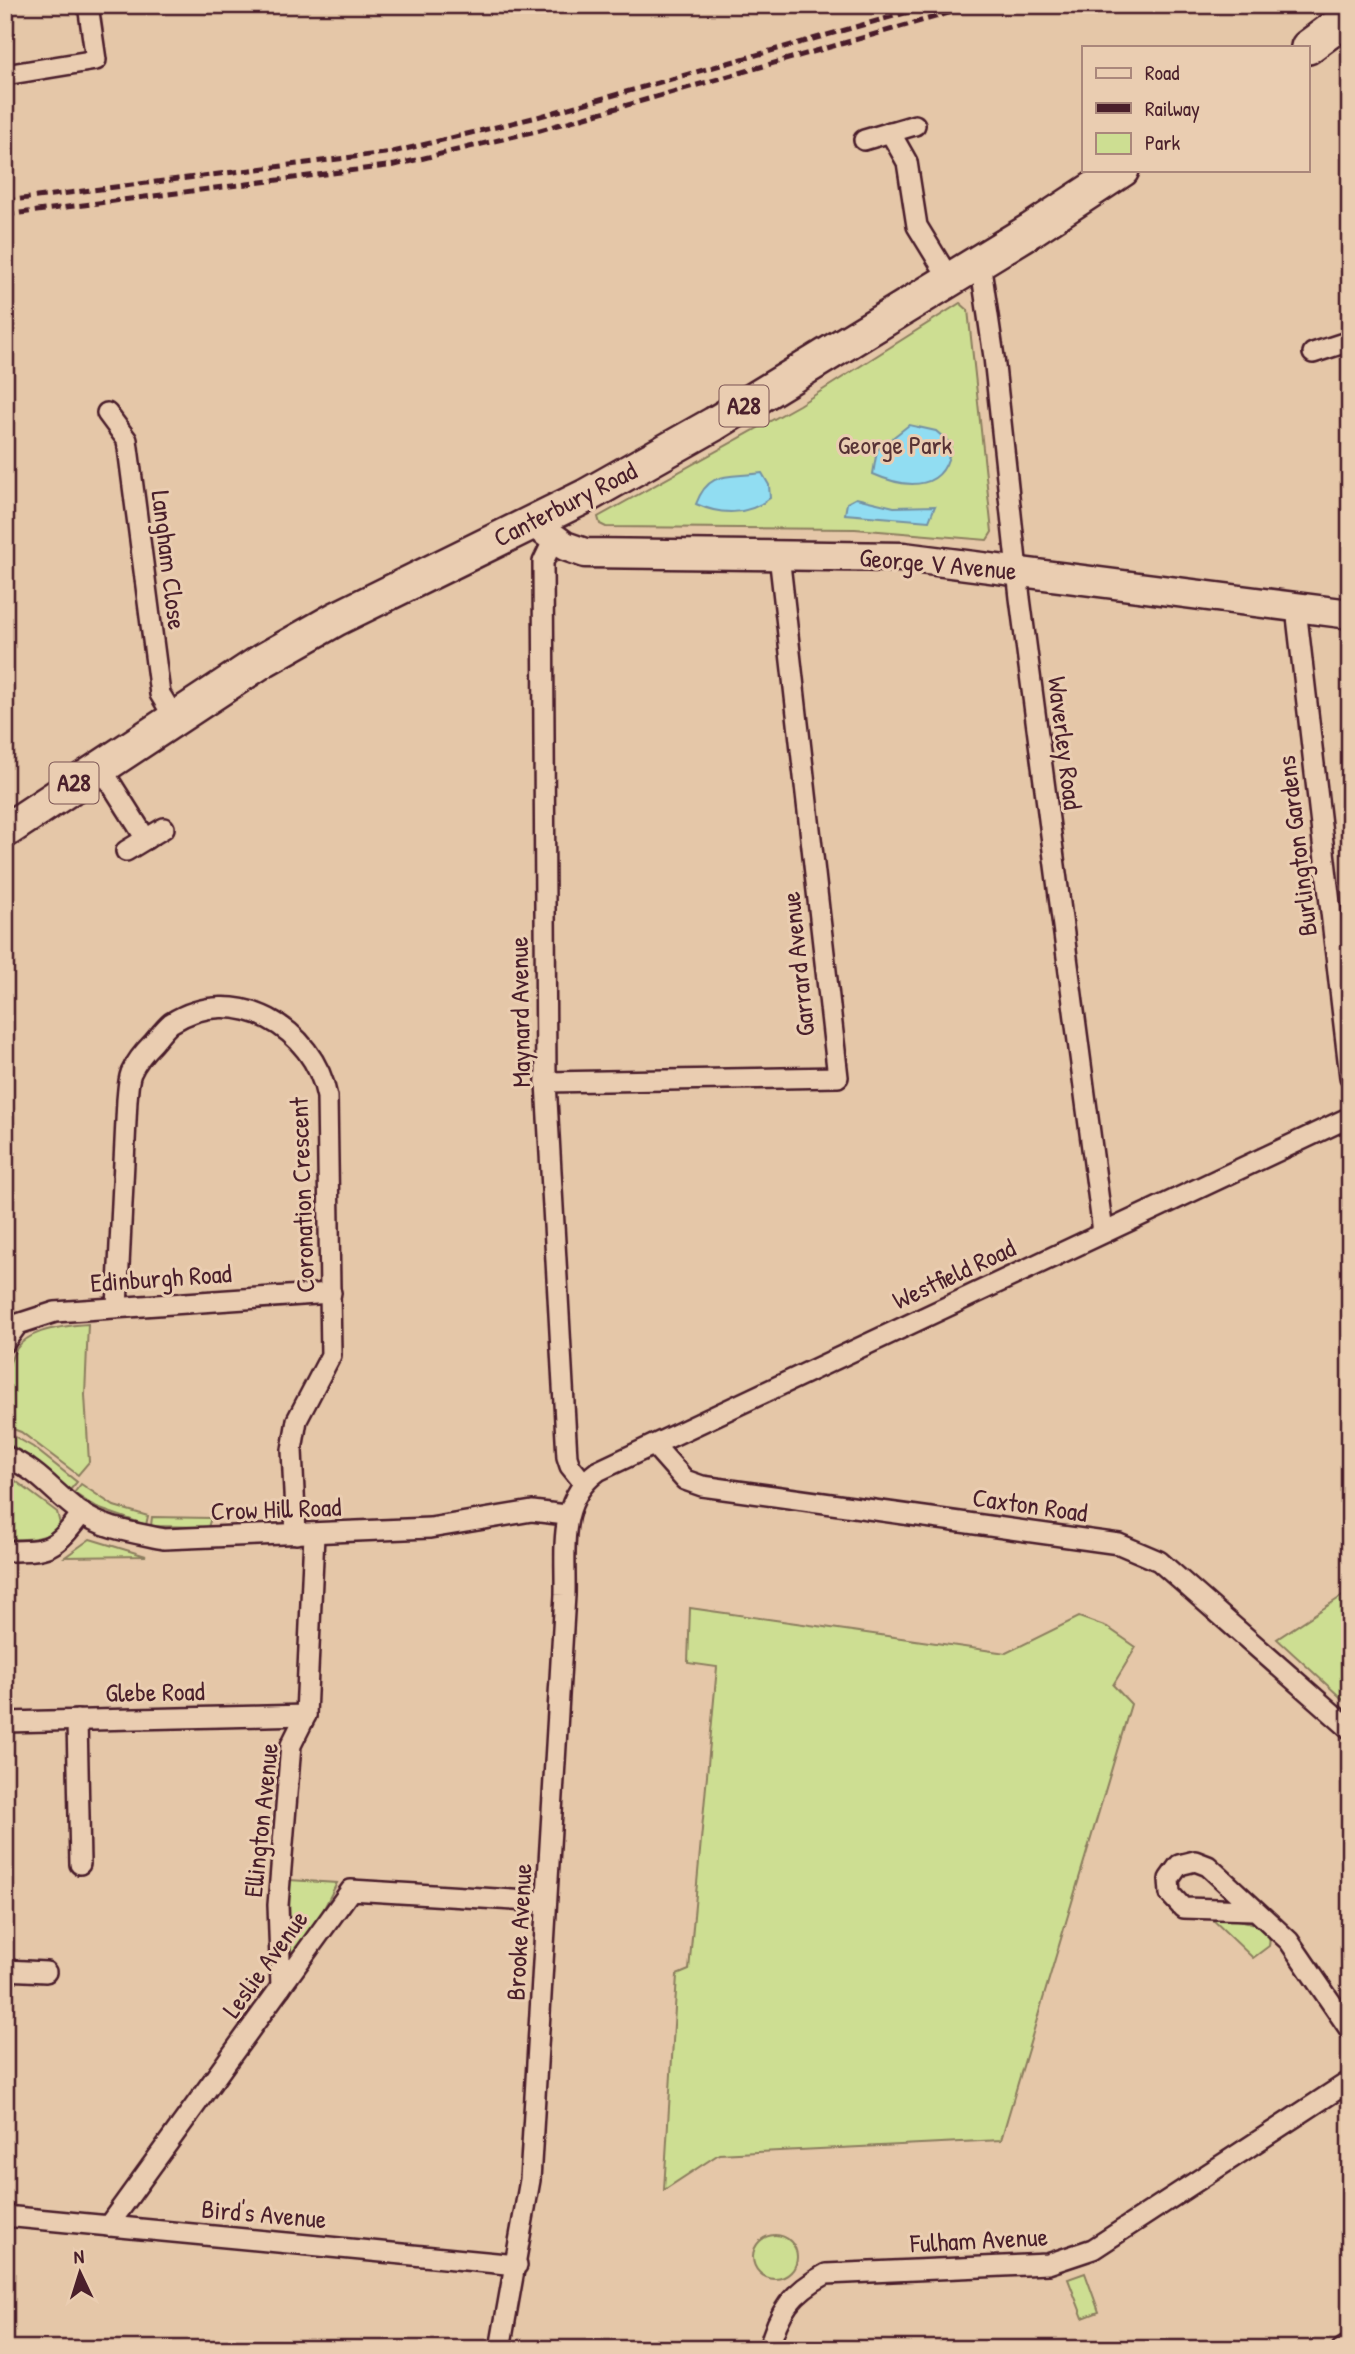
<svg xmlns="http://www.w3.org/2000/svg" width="1355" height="2354" font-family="'Patrick Hand',sans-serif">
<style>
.green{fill:#cdde92;stroke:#8c7e5e;stroke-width:2}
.water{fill:#91ddf2;stroke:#7591a2;stroke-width:2}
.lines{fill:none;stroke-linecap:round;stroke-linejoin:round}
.minor-casing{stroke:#4a1f2b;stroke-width:24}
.secondary-casing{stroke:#4a1f2b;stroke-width:33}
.trunk-casing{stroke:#4a1f2b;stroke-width:38}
.minor{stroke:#eacdb1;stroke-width:19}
.secondary{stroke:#eacdb1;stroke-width:28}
.trunk{stroke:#eacdb1;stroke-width:33}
.rail{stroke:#4a1f2b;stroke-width:5;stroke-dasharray:10 5;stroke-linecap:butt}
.labels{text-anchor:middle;stroke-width:6;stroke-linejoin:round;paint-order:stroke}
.shield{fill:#eacdb1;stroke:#7a5353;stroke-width:2}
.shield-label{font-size:24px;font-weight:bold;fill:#4a1f2b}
.park-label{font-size:26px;fill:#573235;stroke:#eacdb1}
.street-label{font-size:26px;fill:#4a1f2b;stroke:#eacdb1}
</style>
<rect width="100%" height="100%" fill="#e5c7a8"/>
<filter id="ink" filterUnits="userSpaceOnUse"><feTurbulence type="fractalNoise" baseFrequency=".0143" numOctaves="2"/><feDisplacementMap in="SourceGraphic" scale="14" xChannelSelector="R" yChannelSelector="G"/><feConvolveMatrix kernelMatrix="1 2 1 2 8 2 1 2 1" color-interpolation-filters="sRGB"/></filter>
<g filter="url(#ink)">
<g class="green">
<polygon points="960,303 968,310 992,532 987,540 855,529 606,527 600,524 598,517 799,405"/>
<path d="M88,1324L85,1395L89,1462L78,1475L21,1432L5,1426C5,1351 7,1330 88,1324Z"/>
<polygon points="5,1431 33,1447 77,1482 70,1490 33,1458 5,1442"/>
<path d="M5,1473L57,1512L60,1524C47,1542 25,1539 5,1539Z"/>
<polygon points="81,1484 114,1506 148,1516 146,1525 97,1508 74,1493"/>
<polygon points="152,1517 211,1518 208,1527 151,1526"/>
<polygon points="90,1539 146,1556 65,1557"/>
<polygon points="1350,1591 1350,1706 1277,1639"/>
<polygon points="690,1608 1006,1653 1079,1617 1107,1627 1136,1647 1113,1685 1131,1704 1001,2140 719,2154 664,2190 677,1975 689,1970 717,1667 688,1663"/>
<polygon points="289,1880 337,1883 315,1926 290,1956"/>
<path d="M1211,1918C1229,1919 1275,1919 1269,1946L1253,1958Z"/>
<circle cx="775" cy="2257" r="22"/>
<polygon points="1085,2273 1099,2312 1083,2318 1068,2279"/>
</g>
<g class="water">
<path d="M909,425L936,431L951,444C947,491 909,490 873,474L877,450Z"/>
<path d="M762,473L769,485L770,498C748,516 720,515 696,504C709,469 730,478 762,473Z"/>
<polygon points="856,498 894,507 935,506 929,521 845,514 847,503"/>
</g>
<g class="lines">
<defs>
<g id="minor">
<polyline points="5,75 96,60 88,5"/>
<polyline points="890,132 907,162 917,226 950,280"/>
<polyline points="864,140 915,125"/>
<polyline points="980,261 994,357 1020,598 1103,1232"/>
<polyline points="1313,353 1350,341"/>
<polyline points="107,413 127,440 160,694 174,717"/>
<polyline points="554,539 543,562 546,1082 567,1457 570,1466 583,1482"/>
<polyline points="1296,608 1350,1077"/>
<polyline points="100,766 146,839"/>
<polyline points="126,851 164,828"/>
<polyline points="546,1082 838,1077 779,555"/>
<path d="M117,1307L127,1100C128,1091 128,1081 131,1073C136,1062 145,1051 153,1043C159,1036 165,1028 171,1023C236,982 314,1028 327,1097L331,1355L297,1420L292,1450L296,1534"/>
<polyline points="5,1342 18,1324 55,1312 331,1293"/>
<polyline points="654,1445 685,1480 702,1486 1119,1544 1159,1561 1350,1729"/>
<path d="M5,1456C41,1472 50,1490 80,1512C103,1529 136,1533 164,1539L430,1528L532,1511L566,1515"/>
<path d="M5,1551C49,1551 55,1550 82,1513"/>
<polyline points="77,1720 80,1864"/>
<polyline points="5,1722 306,1715"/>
<polyline points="1253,1910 1183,1908 1170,1894 1169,1879 1179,1865 1195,1861 1208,1866 1289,1941 1350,2030"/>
<polyline points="5,1970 46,1972"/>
<polyline points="281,1987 278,1905 291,1745 306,1715 314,1535"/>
<polyline points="5,2216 517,2265"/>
<polyline points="108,2226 351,1890 546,1902"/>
<path d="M500,2349L530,2180L565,1595C566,1549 557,1501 598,1471L1350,1117"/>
<path d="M769,2349C778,2312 792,2292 826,2274L1048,2264L1093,2249L1350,2081"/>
<polyline points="1342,2349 1350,2344"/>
</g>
<polyline id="secondary" points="532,522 565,546 585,553 904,557 1350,614"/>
<g id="trunk">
<polyline points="1308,47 1350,16"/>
<polyline points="5,831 262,661 336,619 586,496 714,424 1031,230 1122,170"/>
</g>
</defs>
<use href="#minor" class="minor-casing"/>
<use href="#secondary" class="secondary-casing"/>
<use href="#trunk" class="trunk-casing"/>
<use href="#minor" class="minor"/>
<use href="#secondary" class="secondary"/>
<use href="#trunk" class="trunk"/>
<g class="rail">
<polyline points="5,201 393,152 537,117 933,5"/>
<polyline points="5,215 395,165 540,130 977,5"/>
</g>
</g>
</g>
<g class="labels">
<g class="shield">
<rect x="719.5" y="385.5" width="49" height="41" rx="5"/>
<rect x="49.5" y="762.5" width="49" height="41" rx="5"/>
</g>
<g class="shield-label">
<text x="744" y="414">A28</text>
<text x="74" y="791">A28</text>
</g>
<g class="park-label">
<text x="895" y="454">George Park</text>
</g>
<g class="street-label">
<text transform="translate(565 504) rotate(-27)" y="9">Canterbury Road</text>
<text transform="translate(169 560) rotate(83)" y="9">Langham Close</text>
<text transform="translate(938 564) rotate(5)" y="9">George V Avenue</text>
<text transform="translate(1065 743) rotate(83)" y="9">Waverley Road</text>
<text transform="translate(1297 846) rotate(-97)" y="9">Burlington Gardens</text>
<text transform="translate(798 964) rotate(-96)" y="9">Garrard Avenue</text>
<text transform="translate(520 1012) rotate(-91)" y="9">Maynard Avenue</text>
<text transform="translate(302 1195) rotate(-92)" y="9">Coronation Crescent</text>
<text transform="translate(954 1274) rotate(-25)" y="9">Westfield Road</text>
<text transform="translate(161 1278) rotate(-4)" y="9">Edinburgh Road</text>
<text transform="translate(1030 1505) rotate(8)" y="9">Caxton Road</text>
<text transform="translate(276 1509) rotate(-2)" y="9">Crow Hill Road</text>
<text transform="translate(155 1692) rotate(-1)" y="9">Glebe Road</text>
<text transform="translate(261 1820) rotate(-84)" y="9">Ellington Avenue</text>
<text transform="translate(519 1932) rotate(-87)" y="9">Brooke Avenue</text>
<text transform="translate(265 1964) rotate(-54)" y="9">Leslie Avenue</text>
<text transform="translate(264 2214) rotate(5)" y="9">Bird's Avenue</text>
<text transform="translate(979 2240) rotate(-3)" y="9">Fulham Avenue</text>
</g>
</g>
<rect width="1355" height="2354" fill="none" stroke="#eacdb1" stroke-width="28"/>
<rect x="14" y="14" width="1327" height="2326" fill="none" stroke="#4a1f2b" stroke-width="2.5" filter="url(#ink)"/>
<rect x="1082" y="46" width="228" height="126" fill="#eacdb1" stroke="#aa877b" stroke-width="2"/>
<rect x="1096" y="68" width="35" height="10" fill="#eacdb1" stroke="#aa877b" stroke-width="2"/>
<text x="1145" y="80" font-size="21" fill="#4a1f2b">Road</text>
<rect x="1096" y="103" width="35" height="10" fill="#4a1f2b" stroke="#aa877b" stroke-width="2"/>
<text x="1145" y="116" font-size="21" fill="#4a1f2b">Railway</text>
<rect x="1096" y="133" width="35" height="21" fill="#cdde92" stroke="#aa877b" stroke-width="2"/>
<text x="1145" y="150" font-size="21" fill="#4a1f2b">Park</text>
<g transform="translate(80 2273) rotate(356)" stroke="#eacdb1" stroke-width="5" paint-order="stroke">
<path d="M0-5L12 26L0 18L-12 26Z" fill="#4a1f2b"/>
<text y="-10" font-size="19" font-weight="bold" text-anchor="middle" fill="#4a1f2b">N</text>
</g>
</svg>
